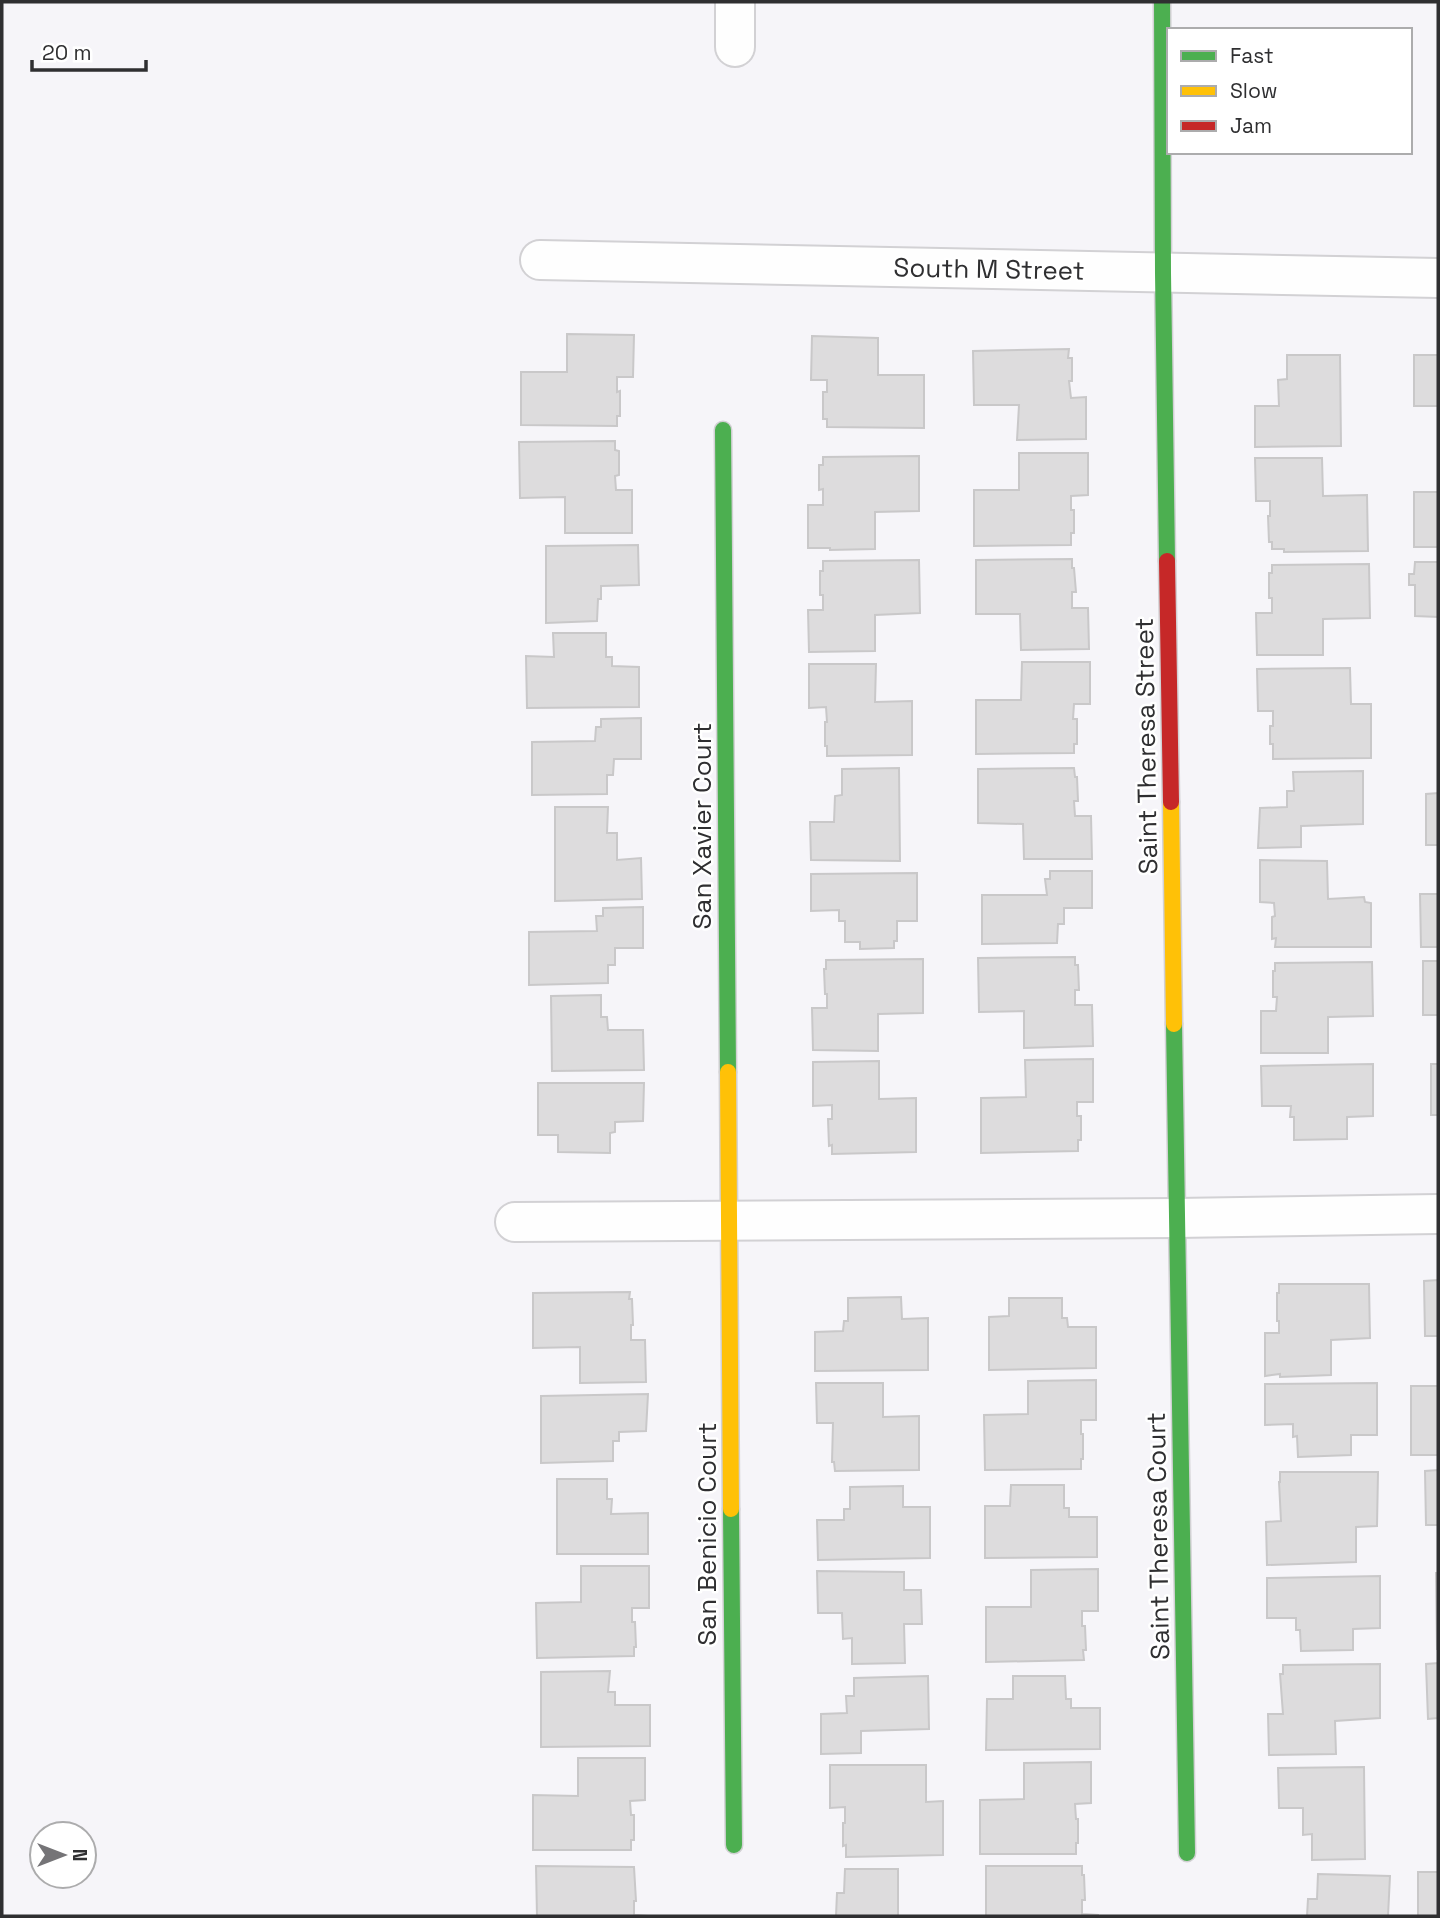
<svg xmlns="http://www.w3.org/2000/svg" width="1440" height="1918" font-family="'Space Grotesk',sans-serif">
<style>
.building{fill:#dddcdd;stroke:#c9c8c9;stroke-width:2}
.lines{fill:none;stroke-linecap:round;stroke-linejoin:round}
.street-casing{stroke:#d2d1d4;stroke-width:42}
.fast-casing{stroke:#d2d1d4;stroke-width:19}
.slow-casing{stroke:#d2d1d4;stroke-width:19}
.jam-casing{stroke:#d2d1d4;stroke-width:19}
.street{stroke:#fefefe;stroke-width:38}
.fast{stroke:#4caf50;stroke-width:16}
.slow{stroke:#ffc107;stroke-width:16}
.jam{stroke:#c62828;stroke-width:16}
.labels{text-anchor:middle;stroke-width:5;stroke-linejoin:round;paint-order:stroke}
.street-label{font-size:26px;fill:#2f2f31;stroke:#fff}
</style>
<rect width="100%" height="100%" fill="#f6f5f9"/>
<g class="building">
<polygon points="567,334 634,335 633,377 617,377 617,392 620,391 620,416 617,416 617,426 521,425 521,372 567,372"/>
<polygon points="812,336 878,338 878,375 924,375 924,428 827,427 827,419 823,419 823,392 827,392 827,380 811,380"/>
<polygon points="1069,349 1068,358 1072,358 1072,381 1069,381 1071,398 1086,397 1086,439 1017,440 1019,405 974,405 973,351"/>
<polygon points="1287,355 1340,355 1341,446 1255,447 1255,406 1279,406 1278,380 1287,379"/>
<rect x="1414" y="355" width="24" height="51"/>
<polygon points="615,441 615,450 619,451 619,475 615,476 616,490 632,490 632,533 565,533 565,497 520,498 519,442"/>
<polygon points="1019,453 1088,453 1088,495 1071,496 1071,510 1074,510 1074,533 1071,533 1071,545 974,546 974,490 1019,490"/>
<polygon points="919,456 919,511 875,512 875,549 830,550 830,548 808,548 808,505 823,505 823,489 819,490 819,465 823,465 823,457"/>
<polygon points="1255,458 1322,458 1323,496 1367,495 1368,551 1284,552 1284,549 1272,549 1272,542 1269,542 1268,516 1270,516 1270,501 1256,501"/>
<rect x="1414" y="492" width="24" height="55"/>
<polygon points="638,545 639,585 601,586 601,599 598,599 597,621 546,623 546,546"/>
<polygon points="1072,559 1072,568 1074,568 1076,592 1072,592 1072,608 1088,608 1089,649 1021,650 1020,614 976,614 976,560"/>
<polygon points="919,560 920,613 875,615 875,651 809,652 808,610 823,610 823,595 820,595 820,571 823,571 823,561"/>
<polygon points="1415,562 1438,562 1438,617 1415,616 1415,585 1409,585 1409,574 1414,574"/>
<polygon points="1369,564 1370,618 1323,619 1323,655 1257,655 1256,613 1272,613 1272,598 1269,598 1269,573 1272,573 1272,565"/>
<polygon points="553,633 606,633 606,657 612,657 612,666 639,667 639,707 527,708 526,656 554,657"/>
<polygon points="1022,662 1090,662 1090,704 1074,704 1073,719 1077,719 1077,744 1074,744 1074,753 976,754 976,700 1021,700"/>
<polygon points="809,664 876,664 875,702 912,701 912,755 827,756 827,746 825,746 825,722 827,722 826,707 809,708"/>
<polygon points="1350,668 1351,704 1371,704 1371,758 1273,759 1273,744 1270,744 1270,726 1273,726 1273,711 1258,711 1257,669"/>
<polygon points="641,718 641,759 614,759 613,775 607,775 607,794 532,795 532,742 595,741 596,727 601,727 601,719"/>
<polygon points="899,768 900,861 811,860 810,822 834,822 835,796 842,795 842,769"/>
<polygon points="1074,768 1075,777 1077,777 1078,801 1074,801 1075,816 1091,816 1092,859 1024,859 1023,824 978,823 978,769"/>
<polygon points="1363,771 1363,824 1301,826 1301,847 1258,848 1260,808 1287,807 1287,791 1294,791 1293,772"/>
<polygon points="1438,793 1438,845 1426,845 1426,794"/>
<polygon points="555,807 608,807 607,833 617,833 617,860 641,858 642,899 555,901"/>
<polygon points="1260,860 1327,861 1328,899 1364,897 1365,902 1371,903 1371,947 1275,947 1276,938 1272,939 1272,917 1275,916 1274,903 1260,902"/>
<polygon points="1050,871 1092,871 1092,908 1064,908 1064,924 1058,924 1057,943 982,944 982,895 1047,895 1045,879 1050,879"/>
<polygon points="917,873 917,921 897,921 897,941 894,941 894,948 860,949 860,942 845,942 845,921 839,921 839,910 811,911 811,874"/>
<polygon points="1420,894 1438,894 1438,947 1421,947"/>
<polygon points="643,907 643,948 615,948 615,965 608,965 608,983 529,985 529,932 597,931 596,916 603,916 603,908"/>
<polygon points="1075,957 1075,965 1078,965 1079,990 1075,990 1075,1005 1092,1005 1093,1046 1024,1048 1024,1011 979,1012 978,958"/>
<polygon points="923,959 923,1013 878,1014 878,1051 813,1050 812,1008 827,1008 827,994 825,994 824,969 826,969 826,960"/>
<rect x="1423" y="961" width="15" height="54"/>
<polygon points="1372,962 1373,1016 1328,1017 1328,1053 1261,1053 1261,1011 1276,1011 1277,997 1273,997 1273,971 1275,971 1275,963"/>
<polygon points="601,995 601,1017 607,1017 608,1030 643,1030 644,1070 552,1071 551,996"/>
<polygon points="1093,1059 1093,1102 1077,1102 1077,1116 1081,1116 1081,1140 1078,1140 1078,1151 981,1153 981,1098 1026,1097 1025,1060"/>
<polygon points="879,1061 879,1099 916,1098 916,1152 832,1154 832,1145 829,1146 828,1119 832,1119 832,1105 813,1106 813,1062"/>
<polygon points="1373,1064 1373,1116 1347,1117 1347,1139 1294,1140 1294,1117 1290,1117 1291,1106 1262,1106 1261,1066"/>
<rect x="1431" y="1064" width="7" height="51"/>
<polygon points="538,1083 644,1083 643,1121 615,1122 615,1132 610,1133 610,1153 558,1152 558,1135 538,1135"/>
<polygon points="1438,1280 1438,1336 1425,1336 1424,1281"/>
<polygon points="1279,1284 1369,1284 1370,1338 1331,1340 1331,1375 1280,1377 1280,1374 1265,1376 1265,1333 1279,1333 1279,1321 1277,1321 1277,1293 1279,1293"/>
<polygon points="630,1292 629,1299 632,1299 633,1325 631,1325 631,1340 645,1340 646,1382 580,1383 580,1347 533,1348 533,1293"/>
<polygon points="901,1297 902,1319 928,1318 928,1370 815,1371 815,1332 843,1331 844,1321 848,1321 848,1298"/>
<polygon points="1009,1298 1062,1298 1062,1318 1067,1318 1068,1327 1096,1327 1096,1368 989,1370 989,1317 1009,1316"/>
<polygon points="1096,1380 1096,1420 1081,1420 1081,1434 1083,1434 1083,1459 1081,1459 1081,1469 985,1470 984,1415 1028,1414 1028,1381"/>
<polygon points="816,1383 883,1383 883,1417 919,1416 919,1470 835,1471 834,1462 832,1462 833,1423 817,1423"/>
<polygon points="1377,1383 1377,1435 1351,1435 1351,1455 1298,1457 1297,1436 1293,1437 1293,1424 1265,1425 1265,1384"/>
<rect x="1411" y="1386" width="27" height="69"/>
<polygon points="648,1394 646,1431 619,1432 619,1441 613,1441 613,1461 541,1463 541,1396"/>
<polygon points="1438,1470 1438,1525 1426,1525 1425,1471"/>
<polygon points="1280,1472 1378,1472 1377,1526 1356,1527 1356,1562 1267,1565 1266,1522 1281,1521 1279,1482 1280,1482"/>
<polygon points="557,1479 607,1479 607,1499 612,1499 611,1514 648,1513 648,1554 557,1554"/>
<polygon points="1011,1485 1064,1485 1064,1508 1069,1508 1069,1517 1097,1517 1097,1557 985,1558 985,1506 1010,1506"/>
<polygon points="903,1486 903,1507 930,1507 930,1558 818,1560 817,1520 844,1520 844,1509 850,1509 850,1487"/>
<polygon points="581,1566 649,1566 649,1608 632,1608 632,1622 635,1622 636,1647 634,1647 634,1656 537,1658 536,1603 581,1602"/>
<polygon points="1098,1569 1098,1611 1082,1611 1082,1626 1085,1626 1086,1650 1083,1650 1084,1660 986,1662 986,1607 1031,1607 1031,1570"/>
<polygon points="817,1571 904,1572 904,1590 921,1590 922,1624 904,1624 905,1663 852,1664 852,1638 843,1639 842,1613 818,1613"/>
<polygon points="1436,1573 1438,1573 1438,1649 1437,1649"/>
<polygon points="1380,1576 1380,1628 1353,1629 1353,1650 1301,1651 1300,1630 1296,1630 1296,1618 1267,1618 1267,1578"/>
<polygon points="1438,1663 1438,1718 1428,1719 1426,1664"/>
<polygon points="1380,1664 1380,1718 1335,1721 1336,1754 1269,1755 1268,1714 1283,1714 1280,1674 1283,1674 1283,1665"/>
<polygon points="610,1671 608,1692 615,1692 615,1705 650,1705 650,1746 541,1747 541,1672"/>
<polygon points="928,1676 929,1729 861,1731 861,1753 821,1754 821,1714 847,1713 846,1696 854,1696 854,1678"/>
<polygon points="1013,1676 1065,1676 1066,1699 1071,1699 1071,1708 1100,1708 1100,1749 986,1750 987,1699 1013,1699"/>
<polygon points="578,1758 645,1758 645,1800 630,1801 631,1815 634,1815 634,1840 631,1840 631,1850 533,1850 533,1795 578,1796"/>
<polygon points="1091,1762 1091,1803 1075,1804 1076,1819 1078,1819 1078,1843 1076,1843 1076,1854 980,1854 980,1800 1024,1799 1024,1763"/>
<polygon points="830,1765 926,1765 926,1802 943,1801 943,1855 846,1857 846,1845 843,1846 843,1823 845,1823 845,1807 830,1808"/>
<polygon points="1364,1767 1365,1859 1312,1860 1312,1834 1303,1835 1303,1808 1279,1808 1278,1768"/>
<polygon points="536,1866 634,1867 636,1901 634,1901 634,1915 648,1916 537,1916"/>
<polygon points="986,1866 1082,1866 1082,1875 1084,1875 1085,1900 1082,1900 1082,1914 1098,1915 1098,1916 986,1916"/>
<polygon points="845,1869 898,1869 898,1916 836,1916 837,1893 844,1893"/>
<rect x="1418" y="1872" width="20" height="44"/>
<polygon points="1318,1874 1390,1876 1388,1916 1307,1916 1308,1899 1317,1899"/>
</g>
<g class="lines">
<defs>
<g id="street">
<polyline points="735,2 735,47"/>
<polyline points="540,260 1438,278"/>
<polyline points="515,1222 1177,1218 1438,1214"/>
</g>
<g id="fast">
<polyline points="1162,2 1163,273 1167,561"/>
<polyline points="723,430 728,1072"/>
<polyline points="1174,1024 1187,1853"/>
<polyline points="731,1509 734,1845"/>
</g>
<g id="slow">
<polyline points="1171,802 1174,1024"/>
<polyline points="728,1072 731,1509"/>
</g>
<polyline id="jam" points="1167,561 1171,802"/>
</defs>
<use href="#street" class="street-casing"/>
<use href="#fast" class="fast-casing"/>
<use href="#slow" class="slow-casing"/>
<use href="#jam" class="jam-casing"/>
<use href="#street" class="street"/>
<use href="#fast" class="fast"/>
<use href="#slow" class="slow"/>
<use href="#jam" class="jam"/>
</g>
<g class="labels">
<g class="street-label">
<text transform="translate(989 269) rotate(1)" y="9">South M Street</text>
<text transform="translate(1146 746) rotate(-91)" y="9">Saint Theresa Street</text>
<text transform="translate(702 826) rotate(-90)" y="9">San Xavier Court</text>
<text transform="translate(707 1534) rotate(-90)" y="9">San Benicio Court</text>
<text transform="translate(1158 1536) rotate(-91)" y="9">Saint Theresa Court</text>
</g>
</g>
<rect width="1440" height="1918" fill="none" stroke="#2f2f31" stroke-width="7"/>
<rect x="1167" y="28" width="245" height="126" fill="#ffffff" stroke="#acacad" stroke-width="2"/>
<rect x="1181" y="51" width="35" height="10" fill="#4caf50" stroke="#acacad" stroke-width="2"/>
<text x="1230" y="63" font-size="21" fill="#2f2f31">Fast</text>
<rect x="1181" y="86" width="35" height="10" fill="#ffc107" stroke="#acacad" stroke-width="2"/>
<text x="1230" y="98" font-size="21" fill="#2f2f31">Slow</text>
<rect x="1181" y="121" width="35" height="10" fill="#c62828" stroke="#acacad" stroke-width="2"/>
<text x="1230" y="133" font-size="21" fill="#2f2f31">Jam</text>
<g transform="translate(63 1855) rotate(90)"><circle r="33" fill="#ffffff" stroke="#acacad" stroke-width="2"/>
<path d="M0-5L12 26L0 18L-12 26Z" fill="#757477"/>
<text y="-10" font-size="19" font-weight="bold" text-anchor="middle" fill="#2f2f31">N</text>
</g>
<path d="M32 60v10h114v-10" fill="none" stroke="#2f2f31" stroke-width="3.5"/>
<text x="42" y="60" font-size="21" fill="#2f2f31" stroke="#ffffff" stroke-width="5" paint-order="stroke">20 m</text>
</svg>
